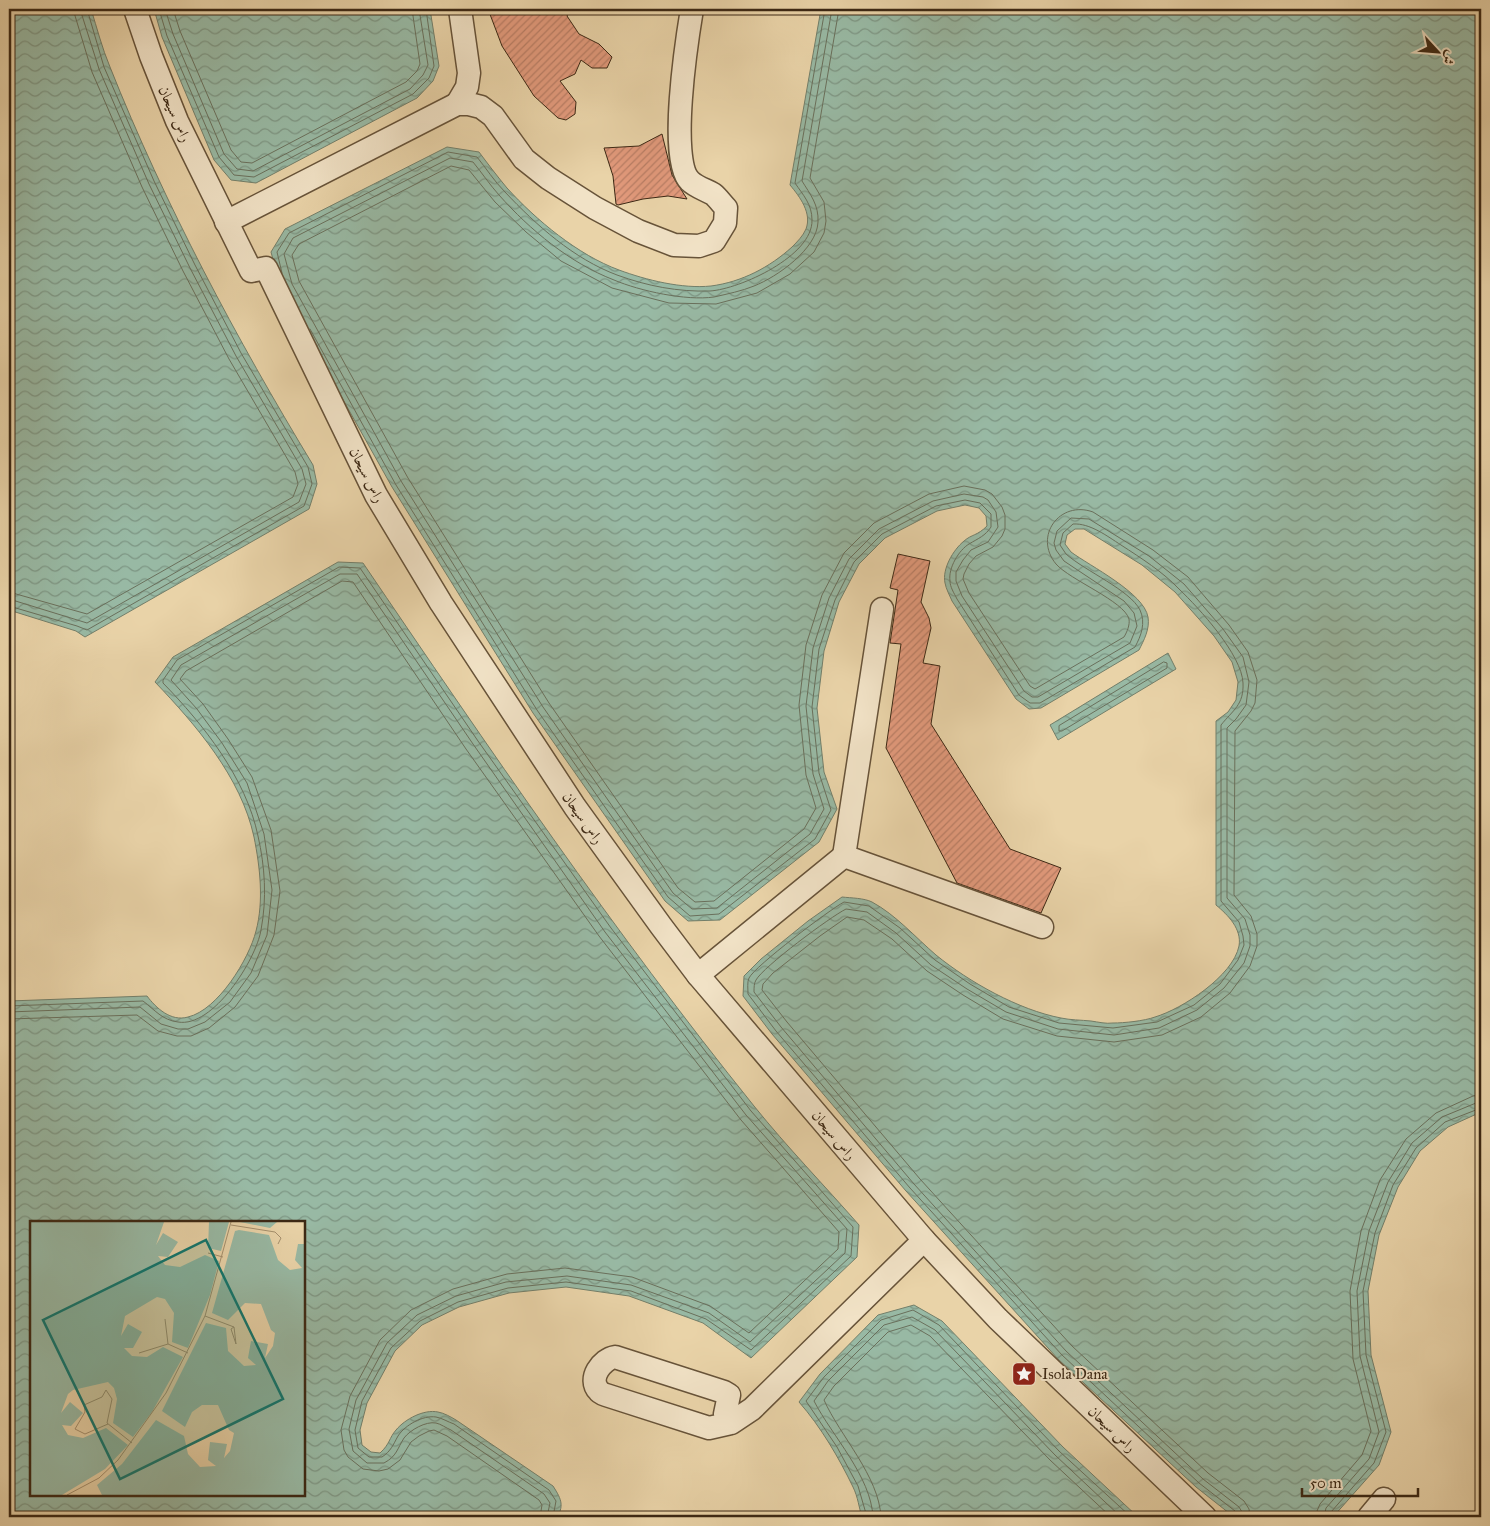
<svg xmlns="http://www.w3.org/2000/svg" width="1490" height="1526" font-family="'IM FELL Great Primer',Amiri,serif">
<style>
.water{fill:url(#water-waves);stroke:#737f6a;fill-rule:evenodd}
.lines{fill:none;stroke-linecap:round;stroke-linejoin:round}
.shore{stroke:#6a705c;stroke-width:1}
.building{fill:url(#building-hatch);stroke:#3c2814}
.minor-casing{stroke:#675339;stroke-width:25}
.minor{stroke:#f1e2c6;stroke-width:22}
.labels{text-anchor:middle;stroke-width:4;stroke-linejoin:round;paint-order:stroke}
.street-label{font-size:15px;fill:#3c2814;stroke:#f1e2c6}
.poi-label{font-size:15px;fill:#3c2814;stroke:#f1e2c6;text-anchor:start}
.inset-road{fill:none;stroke:#a48f6d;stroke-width:1}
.view{fill:#0f766e;fill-opacity:0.15;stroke:#0f766e;stroke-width:2.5}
.inset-edge{fill:none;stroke:#3c2814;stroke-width:2.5}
</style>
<defs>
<pattern id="water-waves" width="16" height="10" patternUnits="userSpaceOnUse" patternTransform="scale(1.25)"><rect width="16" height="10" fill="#98b9a4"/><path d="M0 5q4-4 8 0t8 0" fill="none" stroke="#7d9684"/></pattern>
<pattern id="building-hatch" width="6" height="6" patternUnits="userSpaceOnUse" patternTransform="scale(1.25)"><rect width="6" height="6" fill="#e1997b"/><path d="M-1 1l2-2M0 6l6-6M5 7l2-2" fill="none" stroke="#b87d64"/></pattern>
</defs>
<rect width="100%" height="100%" fill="#e9d3a8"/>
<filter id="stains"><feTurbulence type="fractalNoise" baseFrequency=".004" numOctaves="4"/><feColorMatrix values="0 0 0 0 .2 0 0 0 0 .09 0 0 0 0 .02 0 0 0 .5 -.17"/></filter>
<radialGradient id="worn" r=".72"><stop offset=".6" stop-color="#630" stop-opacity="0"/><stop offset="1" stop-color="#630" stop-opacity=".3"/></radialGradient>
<g class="water">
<path d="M9,9H91C97,28 102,48 110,67C165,205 236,338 313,465L317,484L309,509L85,637L76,631L9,610Z"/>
<polygon points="154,9 430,9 439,66 433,81 417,98 256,183 231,180 214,160 162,37"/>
<path d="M821,9H1481V1112L1448,1127L1420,1151L1398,1187L1379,1235L1368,1291L1371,1355L1391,1432L1379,1465L1333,1517H1234L1196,1487L1058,1359L906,1191L772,1034L743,996L744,976L761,959L808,921L842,897C851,898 864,898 872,902C896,915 915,937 936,955C969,982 1019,1010 1061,1018C1070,1020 1081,1020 1091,1021C1098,1022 1106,1024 1113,1023C1124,1023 1144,1021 1155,1017C1182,1009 1233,976 1239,946C1242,929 1228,915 1216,905V721L1228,712L1236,700L1238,682L1232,662L1214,636L1175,592L1142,565L1084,529H1075L1067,535L1065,544L1071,552C1090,566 1144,593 1148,617C1150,629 1144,640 1139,650L1041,708L1029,709L1016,699L952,601C950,596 946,589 945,583C942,569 953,550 964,541C972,534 977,536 987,526L986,516L979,508L965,505L937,511L885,538L859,564L839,602L824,651L817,708L824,772L837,809L819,842L720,920L688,921L665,901L533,713L392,487L281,289L271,252L285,229L447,147L479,152C488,164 497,176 507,188C536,220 578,255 619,270C646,280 682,289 711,286C742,282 770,267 792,247C797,242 803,236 806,229C812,213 800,197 790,185Z"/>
<path d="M338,562L363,563C488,747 614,932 754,1106C787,1147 824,1185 859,1225L857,1257L751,1358L703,1323L629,1296L566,1287L509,1293L459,1307L422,1325L395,1351L367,1403L360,1430L362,1445L371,1452L380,1453C390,1444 389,1438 396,1430C405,1419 424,1409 438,1412C444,1413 451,1417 456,1420L553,1486C560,1497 565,1505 557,1517H9V1001L147,996C156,1008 171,1022 188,1017C218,1010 249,959 256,931C264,901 260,867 254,837C241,777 196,725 155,682L173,657ZM304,1222V1495H31V1222Z"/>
<polygon points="1168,653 1176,669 1058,740 1050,725"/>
<path d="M914,1305L942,1321L1063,1447L1138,1517H862C859,1508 858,1497 853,1487C839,1458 821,1427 799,1402L820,1374L878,1315Z"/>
</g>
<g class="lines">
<g class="shore">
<polyline points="159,9 167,36 219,157 234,175 254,177 413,94 429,78 434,66 426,9"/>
<polyline points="165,9 173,34 224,154 237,169 253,171 410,89 423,75 428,65 419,9"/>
<polyline points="173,9 180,31 231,150 241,162 252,163 406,82 417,71 420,64 412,9"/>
<path d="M832,9L802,181C810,194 819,205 818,222C817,249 777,277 754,286C742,291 727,294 714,297C686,301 640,291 614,280C570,263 530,230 499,195C490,185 482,173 473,162L450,158L293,238L284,254L292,284L401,481L543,707L673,893L692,909L717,908L810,834L824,809L813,774L806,706L813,648L829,598L849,559L879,529L933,501L964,494L983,497L988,500L996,512L998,527L988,542L971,550L963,560L956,572V581L962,596L1024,691L1032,697H1038L1130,643L1137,626L1134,613L1124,601L1064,561L1056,550L1054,543L1057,531L1071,518L1089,519L1149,556L1184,584L1223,629L1243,657L1249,682L1246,705L1236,719L1227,728V898L1245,919L1250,935V946L1244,963L1224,988L1197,1010L1159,1028L1114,1035L1058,1029L1006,1012L967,989L931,965L896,933L867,912L846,909C830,917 763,967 756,980C754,983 754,988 754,992L781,1027L914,1184L1066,1351L1203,1479L1239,1507L1242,1512L1243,1517"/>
<path d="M839,9L810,178L824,202L826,221L824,233L814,252L790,274L757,293L716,304L669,303L612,288L561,261L526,232L495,202L469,170L451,166L299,244L292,255L299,281L408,478L549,703L678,888L695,902L714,901L804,829L816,808L806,775L799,705L806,645L822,595L844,553L874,523L929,494L964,486L985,490L992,494L1002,507L1005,515V529L1002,536L993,547L976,556L969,564L964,574L963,579L969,593L1030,686L1035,689L1124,637C1127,632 1130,625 1129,619C1124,601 1070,580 1056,564C1033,536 1060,500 1093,512L1153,550L1188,577L1229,625L1248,652L1257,680L1255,703L1251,711L1235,731L1234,895L1251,916L1257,934V946L1250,966L1230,993L1201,1017L1162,1035L1114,1042L1057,1036L1003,1019L963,995L927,971L892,939L864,920L847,917L820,936L773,973L763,984L762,990L787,1022L920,1179L1072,1346L1208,1473L1244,1501L1249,1509L1250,1517"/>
<path d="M282,273L277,252L289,233L448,152L477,157C486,168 494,181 505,192C536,225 574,259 617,275C647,286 678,292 710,291C740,289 813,256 812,220C812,204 803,195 795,183L825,9"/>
<path d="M310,329L396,485L537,710L668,897L690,916L719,914L815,839L831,810L819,773L812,707L819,649L835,600L854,562L882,534L936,506L965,500L980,503L991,514V527C985,536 979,538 969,544C959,550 948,568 950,581C950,587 954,593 957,599L1019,695L1030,703H1040L1135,647C1141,636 1146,623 1140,610C1130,590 1085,571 1066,554L1060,545L1063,533L1073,524C1090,523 1107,536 1121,545C1141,558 1163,572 1179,589C1199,608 1242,655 1243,683C1244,705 1233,710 1221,725V901L1239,922L1243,936L1244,945L1238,960L1220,984L1194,1005L1157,1022L1113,1028L1059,1023L1009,1007L970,984L935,960L900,928L869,906L844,902C829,910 755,966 749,978C747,982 748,989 748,994L776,1031L910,1188L1062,1355L1199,1483L1235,1511L1237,1517"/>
<polyline points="9,592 87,614 293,497 298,484 295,472 229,359 183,271 142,187 92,72 73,9"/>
<polyline points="9,599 87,623 299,502 306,484 302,469 236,356 190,268 149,184 99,69 80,9"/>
<polyline points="9,606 77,626 87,630 304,506 312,484 308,467 241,353 195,265 154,181 104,67 87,9"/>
<polygon points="1164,662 1167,663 1167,668 1062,731 1059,731 1059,726"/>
<path d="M9,1006L143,1001C155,1010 162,1020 178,1022C213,1028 256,960 261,930C267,898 265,867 258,836C246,778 203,724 163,683V680L177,660L339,567L360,568L478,741L611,928L751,1111L853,1227L851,1256L751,1350L706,1319L631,1291L566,1282L508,1288L458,1302L420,1321L391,1348L362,1401L355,1430L358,1448L369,1457H382C391,1451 393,1445 398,1436C405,1425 423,1415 436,1417C442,1418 448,1422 454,1424L549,1490L556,1501L553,1517"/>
<path d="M9,1012L140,1007L161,1024L178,1029H188L205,1022L230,1002L251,973L267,935L272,890L264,834L247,783L222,743L197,709L171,680L181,665L340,574H357L473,744L605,932L746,1115L847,1229L845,1253L750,1342L709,1313L631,1285L567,1276L506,1282L456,1296L417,1315L387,1343L356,1400L349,1429L353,1451L367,1463H384C397,1456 397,1449 404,1438C410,1430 426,1421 436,1423C441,1424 446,1428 451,1430L544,1494L550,1503L547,1517"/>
<polyline points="9,1019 137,1015 158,1031 177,1036 191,1036 209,1028 235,1007 258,976 274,935 280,891 271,830 252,777 228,739 203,704 180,679 186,671 342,581 353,582 466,749 599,936 741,1120 839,1232 838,1249 749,1333 710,1306 632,1277 565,1268 507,1274 453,1289 411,1310 380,1340 350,1396 341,1430 344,1450 348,1457 363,1469 379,1471 388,1469 400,1460 411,1442 419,1436 429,1431 434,1430 447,1436 539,1500 542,1505 540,1517"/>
<polyline points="867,1517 858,1486 837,1447 806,1401 824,1377 881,1320 913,1310 939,1325 1059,1451 1131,1517"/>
<path d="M873,1517C871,1476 832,1436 814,1401L828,1381L884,1325L912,1317L935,1330L1055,1455L1121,1517"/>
<path d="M881,1517C879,1476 840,1436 824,1400L834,1386L888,1332L911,1325L930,1336L1050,1460L1111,1517"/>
<polyline points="1316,1517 1317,1511 1320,1504 1362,1455 1371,1431 1353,1359 1350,1291 1361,1231 1380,1180 1406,1139 1436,1113 1473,1096 1481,1094"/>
<polyline points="1324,1517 1326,1508 1369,1459 1379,1432 1360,1356 1357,1291 1369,1231 1388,1182 1412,1143 1442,1117 1476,1103 1481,1102"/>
<polyline points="1330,1517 1331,1512 1374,1463 1386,1432 1366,1355 1363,1291 1375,1233 1393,1185 1416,1148 1445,1122 1481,1108"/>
</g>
</g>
<g class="building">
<polygon points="488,9 570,9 567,16 579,34 599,44 612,57 607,68 592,68 581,60 575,74 560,81 576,102 575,114 566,120 558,118 534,96 502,46"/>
<polygon points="662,134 672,175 687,199 668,196 643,199 618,205 616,204 613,176 604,148 639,146"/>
<polygon points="898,554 930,561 921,602 929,618 931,628 923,663 940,666 931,724 1010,849 1061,868 1041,913 957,883 886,748 901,644 890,643 898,590 890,588"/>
</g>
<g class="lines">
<defs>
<g id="minor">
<polyline points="135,9 151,56 177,121 251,271 266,268 376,495 441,603 575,807 661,926 698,975 924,1240 998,1319 1205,1517"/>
<polyline points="457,104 467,87 469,73 460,9"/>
<path d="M226,222L457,104H469L481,107L493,116L524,159L548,178L595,208L638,231L674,245L699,246L714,241L725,223L726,208C722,204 718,198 713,194C706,190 696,187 690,181C668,161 687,39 692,9"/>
<polyline points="882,609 844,856 1042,927"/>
<polyline points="698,975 844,856"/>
<path d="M731,1423L725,1414L729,1395L724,1392L615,1357C602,1359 587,1379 599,1391C600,1393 603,1394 606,1395L709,1428L731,1423L752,1409L924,1240"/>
<polyline points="1369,1517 1384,1499"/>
</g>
</defs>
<use href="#minor" class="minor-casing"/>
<use href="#minor" class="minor"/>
</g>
<defs>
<symbol id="sight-square" viewBox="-11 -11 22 22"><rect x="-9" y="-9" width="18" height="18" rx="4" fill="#8f2418" stroke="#f1e2c6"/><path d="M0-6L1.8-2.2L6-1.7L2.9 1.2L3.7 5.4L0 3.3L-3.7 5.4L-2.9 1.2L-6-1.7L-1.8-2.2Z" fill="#fff"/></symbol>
</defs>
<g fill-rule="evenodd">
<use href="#sight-square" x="1010" y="1360" width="28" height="28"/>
</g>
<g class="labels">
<g class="street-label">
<text transform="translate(175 114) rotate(66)" y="5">راس سيحان</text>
<text transform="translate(367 475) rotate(63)" y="5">راس سيحان</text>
<text transform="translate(583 818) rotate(55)" y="5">راس سيحان</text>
<text transform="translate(834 1135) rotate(50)" y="5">راس سيحان</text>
<text transform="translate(1112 1429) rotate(44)" y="5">راس سيحان</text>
</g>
<g class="poi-label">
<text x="1042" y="1379">Isola Dana</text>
</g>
</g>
<g transform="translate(30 1221)">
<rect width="275" height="275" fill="#e9d3a8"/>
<path d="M0,1H134L126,24L133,12L148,21L138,36L128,35L135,44L150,46L175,34L189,40L180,74L158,127L142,121L144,92L135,78L127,76L95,95L91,115L98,103L112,111L103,127H94L102,135L117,136L133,126L153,136L122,191L103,216L83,202L87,178L84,167L78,161L43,169L38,173L31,192L40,181L53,192L41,205L32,204L38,214L53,217L76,207L98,224L75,248L32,274H0ZM179,1H199L191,30L178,27ZM210,1H247L240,7ZM209,9L239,14L248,39L260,49L272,47L265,39L268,23H275V274H72L67,264L92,243L126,199L154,215L158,233L170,246L186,245L178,239L180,221L197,223L194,237L200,230L204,212L199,209L188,184H172L162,191L155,206L132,190L176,102L196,107L198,130L214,145L226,144L218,137L221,120L238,123L235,137L243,125L245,112L241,109L231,83L215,82L198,99L182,92L205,10Z" fill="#98b9a4"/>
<path class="inset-road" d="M201,4L245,11L251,17L248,23M178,32L193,36M175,95L204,106L206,123L201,108L204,106M138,123L158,132M109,132L138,123L135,98M78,203L55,213L45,208L55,191L54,184L72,176L76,169L82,178L77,202L102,222M37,274L69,257L88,239L136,172L175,95L201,1"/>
<path class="view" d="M176,19L253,178L90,258L13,99Z"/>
<rect width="275" height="275" class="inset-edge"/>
</g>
<rect width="1490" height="1526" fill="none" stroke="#e9d3a8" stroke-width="30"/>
<rect x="10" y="10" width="1470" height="1506" fill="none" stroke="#3c2814" stroke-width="2.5"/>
<rect x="15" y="15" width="1460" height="1496" fill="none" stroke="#3c2814"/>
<g transform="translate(1438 52) rotate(116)" stroke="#f1e2c6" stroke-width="4" paint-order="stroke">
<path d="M0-4L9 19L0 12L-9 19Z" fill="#3c2814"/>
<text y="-8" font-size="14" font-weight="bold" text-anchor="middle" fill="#3c2814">ش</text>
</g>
<path d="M1302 1488v8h116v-8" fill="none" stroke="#3c2814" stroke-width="2.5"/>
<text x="1310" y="1488" font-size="15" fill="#3c2814" stroke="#f1e2c6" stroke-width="4" paint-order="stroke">50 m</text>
<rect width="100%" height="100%" filter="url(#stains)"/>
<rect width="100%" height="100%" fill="url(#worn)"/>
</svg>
